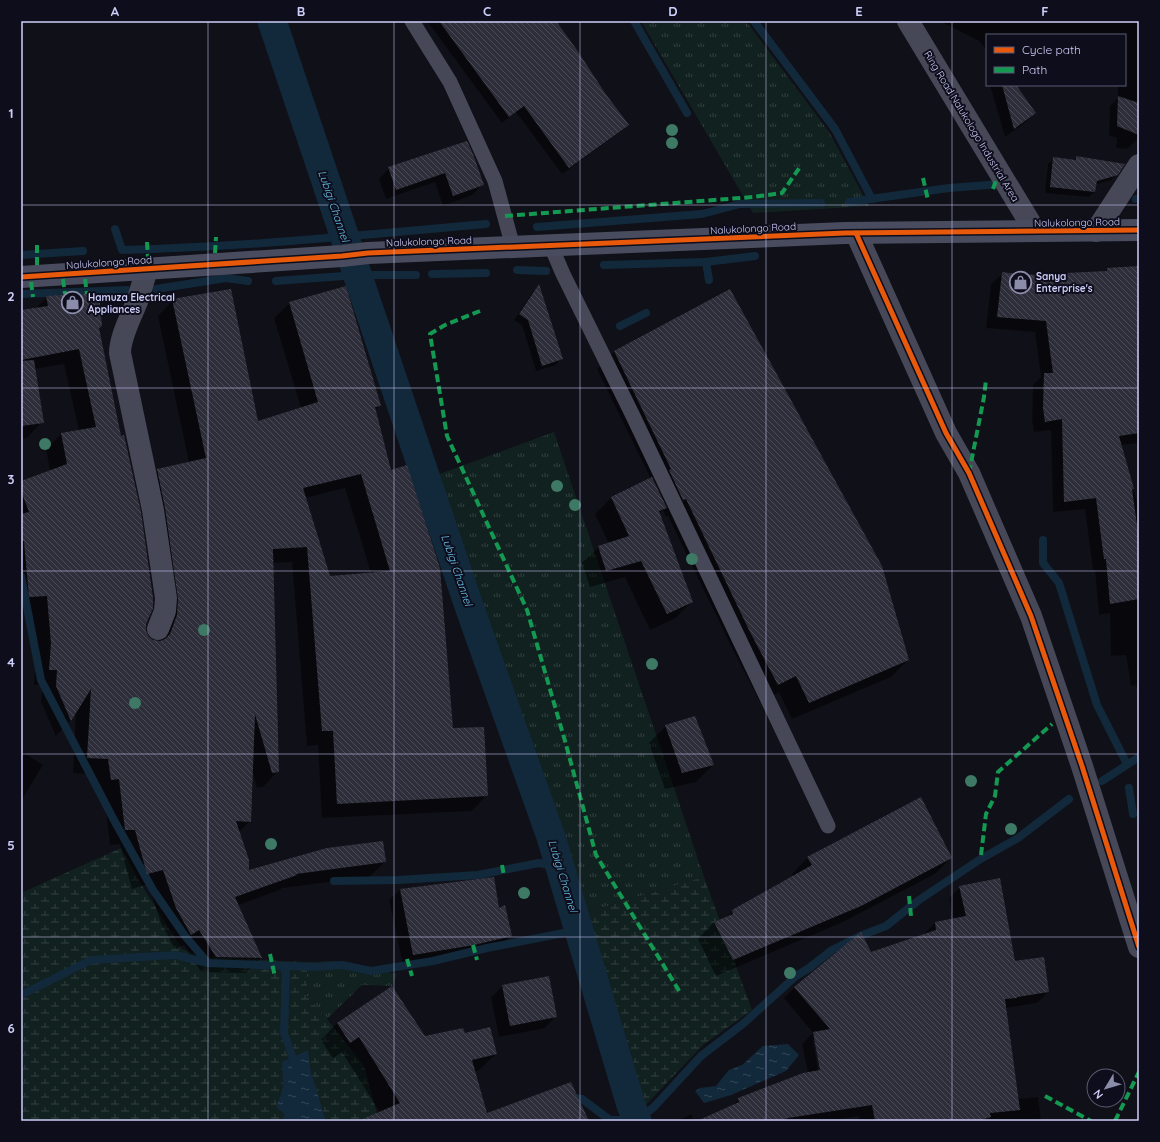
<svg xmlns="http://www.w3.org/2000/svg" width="1160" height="1142" font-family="Quicksand,sans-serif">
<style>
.grass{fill:url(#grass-tufts)}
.wetland{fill:url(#wetland-marsh)}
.water{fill:url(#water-ripples)}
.shadow{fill:#0007;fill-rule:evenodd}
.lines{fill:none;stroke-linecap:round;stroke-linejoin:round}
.stream{stroke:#12293b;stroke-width:8}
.canal{stroke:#12293b;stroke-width:29}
.building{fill:url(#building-back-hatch);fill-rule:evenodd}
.lane{stroke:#464757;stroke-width:15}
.street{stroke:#464757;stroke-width:22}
.secondary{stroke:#484c5e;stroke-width:22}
.quiet{stroke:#139951;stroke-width:4;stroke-dasharray:8 4;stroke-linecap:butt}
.cycleway-casing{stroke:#0d0d1b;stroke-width:8}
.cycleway{stroke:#e8590c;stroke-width:5}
.tree{fill:#3e7965}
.grid{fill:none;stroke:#cdcef9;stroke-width:1;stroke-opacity:0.55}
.labels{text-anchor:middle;stroke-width:4;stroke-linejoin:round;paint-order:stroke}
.street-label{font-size:10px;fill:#cdcef9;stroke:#0d0d1b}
.poi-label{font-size:10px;font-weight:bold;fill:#cdcef9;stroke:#0d0d1b;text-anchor:start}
.water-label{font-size:11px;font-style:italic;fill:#67c2ed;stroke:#0d0d1b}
.neatline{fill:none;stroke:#cdcef9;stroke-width:1.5}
.grid-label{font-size:13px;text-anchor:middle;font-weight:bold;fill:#cdcef9}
</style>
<defs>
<pattern id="grass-tufts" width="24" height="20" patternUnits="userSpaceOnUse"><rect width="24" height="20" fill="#11211f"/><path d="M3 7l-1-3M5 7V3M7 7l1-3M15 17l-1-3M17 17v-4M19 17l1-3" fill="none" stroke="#324040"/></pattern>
<pattern id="wetland-marsh" width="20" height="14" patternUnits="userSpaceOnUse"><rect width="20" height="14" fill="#11211f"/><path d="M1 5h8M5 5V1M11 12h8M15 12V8" fill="none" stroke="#324040"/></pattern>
<pattern id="water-ripples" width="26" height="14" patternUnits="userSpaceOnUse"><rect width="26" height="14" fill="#12293b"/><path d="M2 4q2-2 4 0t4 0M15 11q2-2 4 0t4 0" fill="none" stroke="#334758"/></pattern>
<pattern id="building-back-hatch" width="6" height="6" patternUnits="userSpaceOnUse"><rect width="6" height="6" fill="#2e2e3a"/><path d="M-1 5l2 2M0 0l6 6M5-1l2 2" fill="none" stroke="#4b4b57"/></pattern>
</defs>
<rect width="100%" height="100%" fill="#101018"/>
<g class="grass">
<polygon points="641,21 746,21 829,132 869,206 753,213"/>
<polygon points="554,432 704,877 584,913 434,476"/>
<polygon points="334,961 397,974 392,986 362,985 327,1019 307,996 307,962"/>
</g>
<g class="wetland">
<polygon points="121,848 139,881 182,949 203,957 307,962 307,996 327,1019 364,1066 379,1121 326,1121 311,1072 308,1050 282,1062 283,1088 276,1107 292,1121 21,1121 21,893"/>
<polygon points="704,877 752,1010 703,1045 644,1107 584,913"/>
</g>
<g class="water">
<polygon points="788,1044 799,1055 786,1071 731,1095 704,1103 695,1091 700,1088 716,1086 729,1070 742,1065 763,1046"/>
<polygon points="308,1050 311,1072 326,1121 292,1121 276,1107 283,1088 282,1062"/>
</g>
<g class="shadow">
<polygon points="427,21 555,21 627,125 620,132 562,174 516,112 502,123"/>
<polygon points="940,21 1139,21 1139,129 1137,140 1127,149 1116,148 1117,138 1109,135 1110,106 1118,98 1118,85 1125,85 1125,35 987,35 987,50 979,41"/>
<polygon points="990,85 1015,85 1035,113 1026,122 1005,137"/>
<polygon points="466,142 483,184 472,195 443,206 435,182 386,199 379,179 389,168"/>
<polygon points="1076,157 1117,174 1111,180 1095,185 1094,192 1089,197 1045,193 1048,164 1054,158 1073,161"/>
<polygon points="1139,267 1139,443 1121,445 1139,509 1139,694 1136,685 1131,686 1126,655 1111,656 1110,613 1099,615 1095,570 1093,570 1085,509 1053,512 1051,430 1034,432 1032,420 1033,385 1041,377 1035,332 986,328 991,284 1003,273 1024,276 1104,272 1108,269"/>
<polygon points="539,285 561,359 556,365 536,371 522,325 514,320 534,290"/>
<polygon points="730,290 908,660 891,677 792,719 779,692 760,702 733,650 668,516 666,517 663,510 659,514 692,601 676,618 650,630 625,577 590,587 582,563 599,547 609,544 595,514 611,498 651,479 597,369 614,352"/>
<path d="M47,297L101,326L98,329L145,624V631L148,638L153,641L158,642L162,631L142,485L158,470L189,463L158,316L173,300L257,422L301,408L274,318L290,303L380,406L375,410L452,730L487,795L472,811L322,818L318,745L307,746L292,562L273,563L278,771L263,787L257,788L252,771L250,821L239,832L248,872L385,862L369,877L282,888L280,890L238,905L261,958L246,973L201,972L184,945L175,949L161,923L148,884L132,889L120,844L110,845L104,794L96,795L93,774L73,773L76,711L70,721L56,736L41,702L43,685H34L36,659L32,610L21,612V482L50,471L46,449L61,434L79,431L64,364L34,369L42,422L27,438L21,439V311L35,309ZM345,488L371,573L329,577L305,498Z"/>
<polygon points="666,726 713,765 696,782 665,789 649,743"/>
<polygon points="21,751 43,765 21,801"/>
<polygon points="808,857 951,858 935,874 843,922 716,976 698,939 714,922 726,918 733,911 793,877 792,874"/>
<polygon points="494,878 498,909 511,935 500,946 462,955 403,965 389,900 400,890"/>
<path d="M960,887L1015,962L1048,992L1037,1003L1005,1008L1018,1099L1038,1097L1041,1121H859V1116L828,1121H700L731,1107L739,1099L808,1073L802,1044L813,1033L784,998L795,987L870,954L924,935V934L935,923L953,920L949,898ZM813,1040H815L821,1074L819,1075Z"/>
<polygon points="503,986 556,1016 545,1028 499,1037 491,997"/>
<polygon points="337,1023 424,1037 464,1035 496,1054 479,1070 474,1072 486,1115 588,1121 374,1121 381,1114 342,1052 333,1058 321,1040"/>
<polygon points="691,1114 694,1121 677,1121"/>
</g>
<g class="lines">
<g class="stream">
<polyline points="634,21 687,113"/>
<polyline points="754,21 835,129 872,199"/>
<polyline points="1136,199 1139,199"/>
<polyline points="849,202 949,188 1001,184"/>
<polyline points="537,227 702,214 740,204 821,203"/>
<path d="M115,229L122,250C243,247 365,235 486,224"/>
<polyline points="21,255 83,251"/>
<polyline points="706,262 755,256"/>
<polyline points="604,265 706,262 709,280"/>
<polyline points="517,270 546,271"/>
<polyline points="432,274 486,273"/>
<polyline points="276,281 357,275 416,275"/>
<polyline points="156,289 226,278 248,281"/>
<polyline points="21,294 127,290"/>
<polyline points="620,326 646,313"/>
<polyline points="1043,540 1043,563 1059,583 1097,705 1127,764"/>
<polyline points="21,576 41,680 115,822 153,890 185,936 208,963"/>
<polyline points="1102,781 1139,757"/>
<polyline points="1129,788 1133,814"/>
<polyline points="334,881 398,880 478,875 539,863 560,867"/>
<polyline points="286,967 284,1033 296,1067"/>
<polyline points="21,995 91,960 176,955 208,963 315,967 342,965 371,971 433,961 487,948 579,930"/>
<polyline points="568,1097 582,1099 610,1120 637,1120 654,1107 701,1056 744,1023 796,976 809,968 832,950 860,936 886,926 919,900 979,860 1018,838 1069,799"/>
<polyline points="286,1121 293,1107"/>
</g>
<polyline class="canal" points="272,21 470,609 551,837 631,1105 637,1121"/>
</g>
<g class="building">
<polygon points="439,21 556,21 577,50 605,93 629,125 569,168 524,106 509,117"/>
<polygon points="1002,85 1016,85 1036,113 1014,129"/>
<polygon points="1118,96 1139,103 1139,135 1117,126"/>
<polygon points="467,141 473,154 484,185 453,196 445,173 396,190 388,167"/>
<polygon points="1076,156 1125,164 1118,175 1097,181 1095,192 1050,187 1053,157 1076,160"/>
<polygon points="1139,266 1139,433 1119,436 1134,489 1132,489 1139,540 1139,599 1110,604 1106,559 1104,559 1096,498 1064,502 1062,419 1045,422 1043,408 1044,373 1053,373 1046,321 997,317 1002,272 1024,275 1107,271 1107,268"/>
<polygon points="539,284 563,359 542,366 528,320 519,314"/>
<path d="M346,286L381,406L375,407L391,470L407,465L440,568L453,728L484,727L488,796L337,804L333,731H322L307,547L273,549L279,772L272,773L255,714L251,822L236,821L249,860V870L327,848L383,841L386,862L296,874L297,875L235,897L262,958L216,957L199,930L191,935L176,908L163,870L147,874L135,830H125L119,779L111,780L108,759L87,758L91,689L71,721L56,686L57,670H49L51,643L47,596L29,597L24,541H21V514L29,512L21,491V481L67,464L61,433L96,427L79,349L21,360V310L48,306L46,296L99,293L102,326L99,328L121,436L124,435L141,512L153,598V608L146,624V631L149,637L153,640L160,641L165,639L170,634L177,615L178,599L165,508L157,469L206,458L172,299L231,289L258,421L318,402L289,302ZM361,474L390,571L330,576L303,488Z"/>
<polygon points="730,289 882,566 909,660 809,703 796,676 778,685 750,632 686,499 683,500 669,470 671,469 614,351"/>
<polygon points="34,360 44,423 21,426 21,361"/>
<polygon points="652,477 667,508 659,511 693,602 667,614 641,561 606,571 598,546 629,536 611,497"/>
<polygon points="695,716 714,765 682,773 665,725"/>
<polygon points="921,797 952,858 861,906 733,960 714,922 733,914 732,910 812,865 807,857"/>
<polygon points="494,877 499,908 505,905 512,936 474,945 413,955 400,889"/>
<polygon points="1000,878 1015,961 1044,957 1049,992 1017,997 1017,998 1005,999 1020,1110 990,1113 991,1117 977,1121 875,1121 872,1105 788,1118 780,1121 697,1121 739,1102 738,1098 803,1073 820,1070 813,1032 830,1029 794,987 861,932 871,952 936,930 935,922 966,916 959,886"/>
<polygon points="549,976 557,1017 510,1026 502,985"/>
<polygon points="392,986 425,1036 463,1028 465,1033 490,1027 497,1054 472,1060 487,1113 571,1082 589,1121 358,1121 400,1103 359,1037 350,1043 337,1023"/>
</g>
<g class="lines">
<g class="lane">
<polyline points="412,21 450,82 495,181 513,247"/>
<polyline points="551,246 563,274 633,416 828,826"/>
</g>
<g class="street">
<polyline points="908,21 1035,231"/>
<polyline points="1096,231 1139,165"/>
<polyline points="856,233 946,433 969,473 1031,616 1082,766 1139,947"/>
<path d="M147,269C144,279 141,289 138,299C132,315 120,336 120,353L153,510L166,598L165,611L158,629"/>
</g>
<polyline class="secondary" points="21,277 342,256 368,253 845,233 1139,230"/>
<g class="quiet">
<polyline points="923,178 928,200"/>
<polyline points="993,189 999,172"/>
<polyline points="505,216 753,197 782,193 800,167"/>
<polyline points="147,242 148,258"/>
<polyline points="215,253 216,237"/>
<polyline points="37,265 37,243"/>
<polyline points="63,279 65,294"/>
<polyline points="85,279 87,294"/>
<polyline points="31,282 33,297"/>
<polyline points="480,311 445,325 430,334 447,436 527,610 565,741 596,855 681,994"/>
<polyline points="969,473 984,397 986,380"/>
<polyline points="981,855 986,814 995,796 998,772 1052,724"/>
<polyline points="502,865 504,876"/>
<polyline points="909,896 911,916"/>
<polyline points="473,945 477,960"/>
<polyline points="270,954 275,977"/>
<polyline points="407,959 412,976"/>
<polyline points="1045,1096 1091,1121"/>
<polyline points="1115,1121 1139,1072"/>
</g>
<defs>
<g id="cycleway">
<polyline points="856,233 946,433 969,473 1031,616 1082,766 1139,947"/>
<polyline points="21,277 342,256 368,253 845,233 1139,230"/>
</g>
</defs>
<use href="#cycleway" class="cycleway-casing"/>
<use href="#cycleway" class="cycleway"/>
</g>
<g class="tree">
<circle cx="672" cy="130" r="6"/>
<circle cx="672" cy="143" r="6"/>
<circle cx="45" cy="444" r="6"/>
<circle cx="557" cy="486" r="6"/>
<circle cx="575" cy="505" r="6"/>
<circle cx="692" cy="559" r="6"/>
<circle cx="204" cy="630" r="6"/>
<circle cx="652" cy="664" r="6"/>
<circle cx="135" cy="703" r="6"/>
<circle cx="971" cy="781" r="6"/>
<circle cx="1011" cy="829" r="6"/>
<circle cx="271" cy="844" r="6"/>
<circle cx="524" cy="893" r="6"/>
<circle cx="790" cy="973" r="6"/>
</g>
<path class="grid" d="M208,21V1121M394,21V1121M580,21V1121M766,21V1121M952,21V1121M21,205H1139M21,388H1139M21,571H1139M21,754H1139M21,937H1139"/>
<defs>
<symbol id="shop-ring" viewBox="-11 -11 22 22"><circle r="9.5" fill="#0d0d1b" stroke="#8b8caa" stroke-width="1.5"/><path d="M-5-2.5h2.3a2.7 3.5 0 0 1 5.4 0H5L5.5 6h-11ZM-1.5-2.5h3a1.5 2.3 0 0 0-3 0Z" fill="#8b8caa"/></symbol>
</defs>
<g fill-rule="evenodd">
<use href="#shop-ring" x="1008" y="270" width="25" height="25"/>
<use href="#shop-ring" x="60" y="290" width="25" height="25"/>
</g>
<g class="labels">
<g class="street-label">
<text transform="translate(972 126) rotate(59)" y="4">Ring Road Nalukologo Industrial Area</text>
<text transform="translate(1077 222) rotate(-1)" y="4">Nalukolongo Road</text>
<text transform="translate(753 228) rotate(-3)" y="4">Nalukolongo Road</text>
<text transform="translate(429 241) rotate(-2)" y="4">Nalukolongo Road</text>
<text transform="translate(109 262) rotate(-4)" y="4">Nalukolongo Road</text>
</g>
<g class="poi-label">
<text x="1036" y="280">Sanya<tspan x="1036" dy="12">Enterprise's</tspan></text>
<text x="88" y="301">Hamuza Electrical<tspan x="88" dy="12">Appliances</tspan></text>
</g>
<g class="water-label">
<text transform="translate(334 206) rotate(71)" y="4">Lubigi Channel</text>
<text transform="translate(457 570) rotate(71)" y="4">Lubigi Channel</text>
<text transform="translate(563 876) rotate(73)" y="4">Lubigi Channel</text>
</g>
</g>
<rect width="1160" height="1142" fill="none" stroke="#0d0d1b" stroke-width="44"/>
<rect x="986" y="34" width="140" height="52" fill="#0d0d1b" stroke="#5a5a74"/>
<rect x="994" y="47" width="20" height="6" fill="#e8590c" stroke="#5a5a74"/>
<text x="1022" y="54" font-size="12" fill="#cdcef9">Cycle path</text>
<rect x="994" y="67" width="20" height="6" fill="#139951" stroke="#5a5a74"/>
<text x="1022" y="74" font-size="12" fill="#cdcef9">Path</text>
<g transform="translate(1106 1088) rotate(232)"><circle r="19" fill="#0d0d1b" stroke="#5a5a74"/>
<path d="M0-3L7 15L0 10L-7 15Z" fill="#8b8caa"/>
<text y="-6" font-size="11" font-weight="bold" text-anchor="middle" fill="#cdcef9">N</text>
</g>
<rect x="22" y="22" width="1116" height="1098" class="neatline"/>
<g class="grid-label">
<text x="115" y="16">A</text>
<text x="301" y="16">B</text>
<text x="487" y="16">C</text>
<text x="673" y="16">D</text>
<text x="859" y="16">E</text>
<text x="1045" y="16">F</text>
<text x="11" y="118">1</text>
<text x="11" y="301">2</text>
<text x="11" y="484">3</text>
<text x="11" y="667">4</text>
<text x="11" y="850">5</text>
<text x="11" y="1033">6</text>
</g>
</svg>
